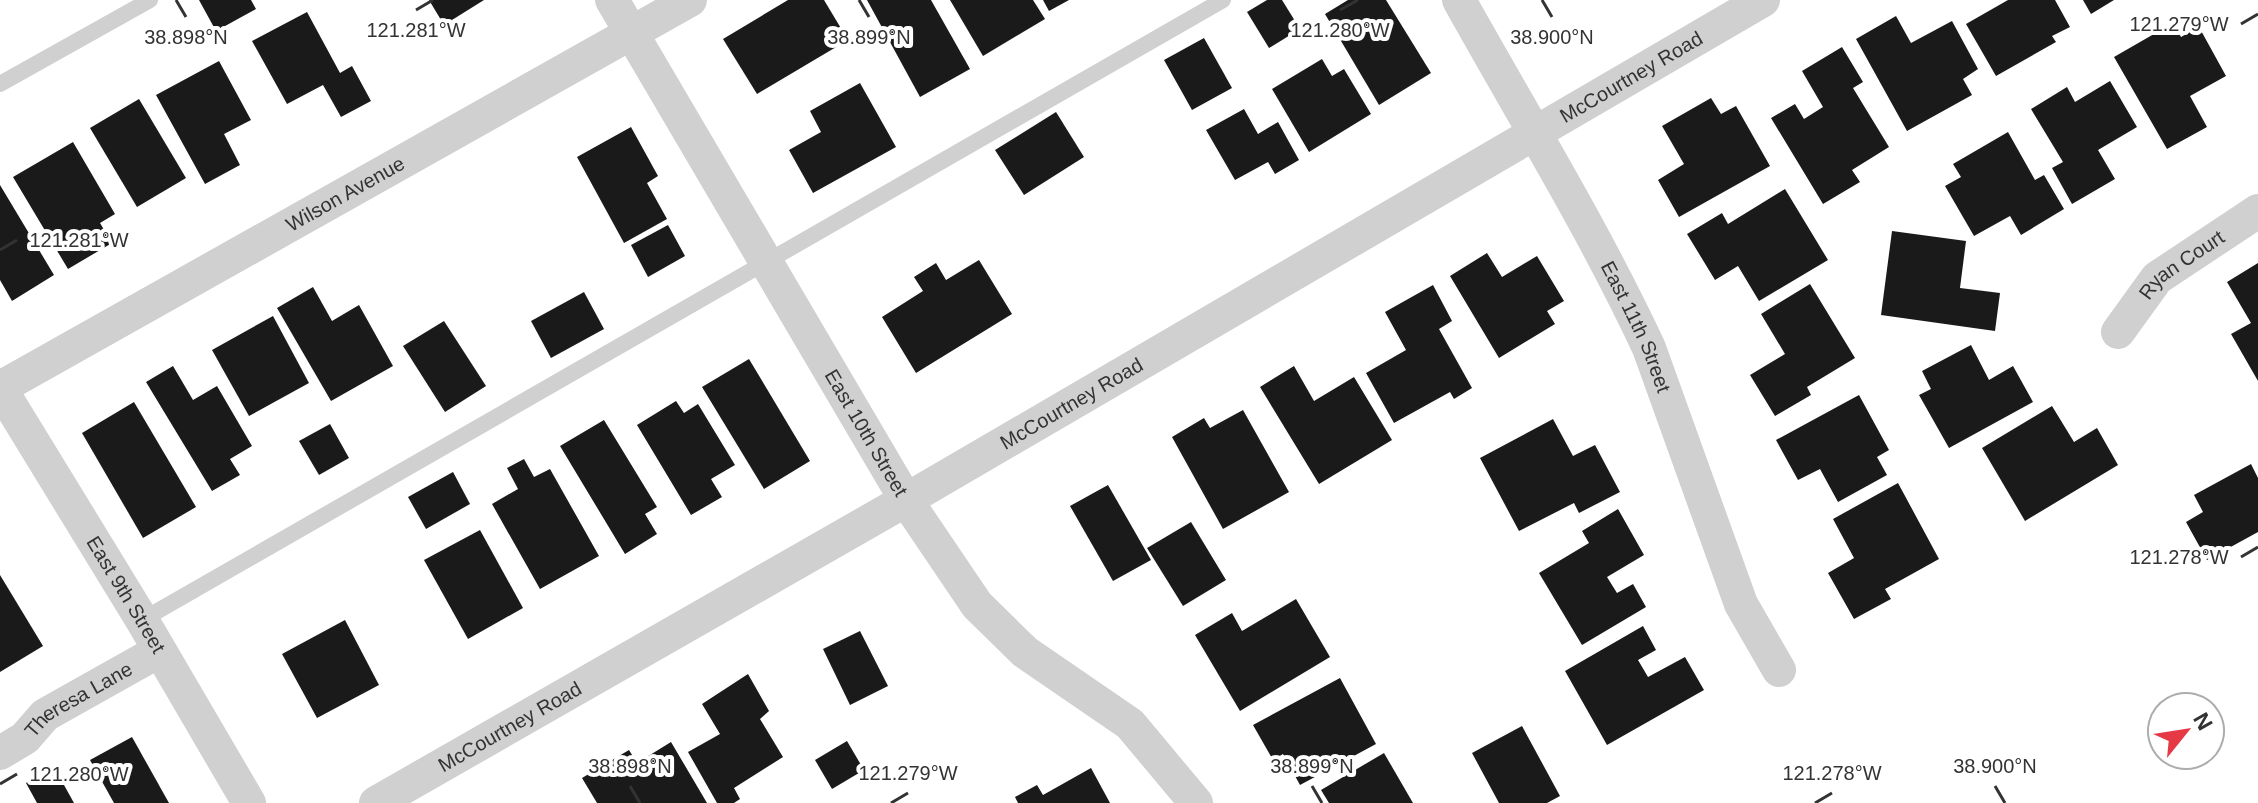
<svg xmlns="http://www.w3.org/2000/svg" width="2258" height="803" font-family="Arial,sans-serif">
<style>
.building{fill:#1a1a1a}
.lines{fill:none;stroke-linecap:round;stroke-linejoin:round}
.service{stroke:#d0d0d0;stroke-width:16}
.minor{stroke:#d0d0d0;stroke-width:34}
.ticks{fill:none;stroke:#333;stroke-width:3}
.labels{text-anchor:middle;stroke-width:8;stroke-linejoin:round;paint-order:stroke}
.street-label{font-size:20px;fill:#333;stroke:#fff}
.ticks-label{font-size:20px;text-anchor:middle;fill:#333;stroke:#fff;stroke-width:8;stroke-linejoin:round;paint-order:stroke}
</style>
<rect width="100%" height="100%" fill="#fff"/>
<g class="building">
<polygon points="199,0 251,0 256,9 216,31"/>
<polygon points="429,0 484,0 444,25"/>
<polygon points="788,0 824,0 848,40 757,94 723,39"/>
<polygon points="867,0 931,0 970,69 920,97"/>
<polygon points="950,0 1033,0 1045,19 983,56"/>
<polygon points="1043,0 1069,0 1049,11"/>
<polygon points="1267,0 1282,0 1300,29 1269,48 1247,12"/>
<polygon points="1348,0 1386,0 1431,73 1379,105 1325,14"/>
<polygon points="2008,0 2055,0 2070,27 2052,36 2056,42 1996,76 1966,24"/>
<polygon points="2083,0 2114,0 2091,14"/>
<polygon points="307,12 340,73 352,66 371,101 341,117 323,85 287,104 252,41"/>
<polygon points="1896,16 1911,43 1952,21 1978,69 1963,79 1972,95 1907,131 1856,39"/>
<polygon points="2173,23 2181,37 2199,27 2226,76 2190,96 2207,127 2167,149 2114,57"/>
<polygon points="1204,38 1232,88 1192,110 1164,60"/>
<polygon points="1842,47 1863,82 1853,88 1889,147 1852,170 1860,182 1823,204 1771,118 1795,104 1804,119 1823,107 1802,71"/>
<polygon points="1322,59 1332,76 1344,69 1371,114 1309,152 1272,89"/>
<polygon points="219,61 251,120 224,134 240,165 205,184 156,95"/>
<polygon points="2110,81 2137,127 2098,150 2115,179 2072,204 2052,168 2063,162 2031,109 2067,87 2075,102"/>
<polygon points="860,83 896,147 813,193 789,150 821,132 810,111"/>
<polygon points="1711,98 1721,114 1736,106 1770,166 1679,217 1658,180 1684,164 1662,126"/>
<polygon points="139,99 186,178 137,207 90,128"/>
<polygon points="1244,109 1258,134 1278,122 1299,160 1275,174 1268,162 1235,180 1206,130"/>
<polygon points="1056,112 1084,157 1024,195 995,150"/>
<polygon points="631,127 658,176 647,183 667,219 624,243 577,157"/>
<polygon points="2008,132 2035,180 2044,175 2064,209 2021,235 2010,216 1974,236 1945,186 1961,177 1953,164"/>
<polygon points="73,142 115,214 100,223 112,243 68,269 13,177"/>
<polygon points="0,185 54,275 12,301 0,280"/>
<polygon points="1785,189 1828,260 1759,301 1738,266 1715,280 1687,234 1722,213 1728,224"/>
<polygon points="668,225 685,256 648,277 631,245"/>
<polygon points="1892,231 1966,241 1960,288 2000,293 1995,331 1881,315"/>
<polygon points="1487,253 1502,277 1537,256 1564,301 1547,311 1555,324 1499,358 1450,276"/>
<polygon points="979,260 1012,314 916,373 882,317 923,291 914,277 936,263 946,280"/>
<polygon points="2258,263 2258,381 2231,334 2251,323 2227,282"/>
<polygon points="1810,284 1855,358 1807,387 1811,395 1775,416 1750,375 1785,354 1761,314"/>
<polygon points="1433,285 1452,321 1439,329 1472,388 1454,399 1450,392 1394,423 1366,373 1406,350 1385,312"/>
<polygon points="313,287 332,321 359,305 393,366 331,401 277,308"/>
<polygon points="584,292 604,329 551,358 531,321"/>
<polygon points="273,316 309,383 249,416 212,350"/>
<polygon points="444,321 486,386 445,412 403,346"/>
<polygon points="1971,345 1989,380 2013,366 2033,402 1949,448 1919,395 1931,389 1922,371"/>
<polygon points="749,359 810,461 764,489 702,387"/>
<polygon points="173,366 193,400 217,386 252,446 230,459 240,475 212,491 146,382"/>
<polygon points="1294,366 1314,401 1354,377 1392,440 1319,484 1260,387"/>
<polygon points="1859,395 1889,450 1877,457 1887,475 1838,502 1820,469 1798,480 1776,440"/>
<polygon points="676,401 684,413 698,404 735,465 711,479 722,497 691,515 637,425"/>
<polygon points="134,402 196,507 143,538 82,433"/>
<polygon points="2052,406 2074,442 2097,428 2118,465 2025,521 1982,448"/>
<polygon points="1243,410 1289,492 1223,529 1172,437 1204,418 1210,428"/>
<polygon points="1553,419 1573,456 1595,445 1620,492 1579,513 1574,503 1519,531 1480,458"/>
<polygon points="604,420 657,507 645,514 657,534 625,554 560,446"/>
<polygon points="330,424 349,458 319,475 299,441"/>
<polygon points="524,459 534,477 550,469 599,556 540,589 492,504 518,489 507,468"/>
<polygon points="2251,464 2258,478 2258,532 2207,560 2186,522 2203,512 2194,495"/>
<polygon points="453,472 470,504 426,529 408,497"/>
<polygon points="1898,483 1939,559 1885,589 1891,599 1854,619 1828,573 1854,558 1833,519"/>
<polygon points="1108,485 1151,560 1113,581 1070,506"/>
<polygon points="1618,509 1644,555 1607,577 1617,593 1633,584 1646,607 1582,645 1539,573 1589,543 1582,531"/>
<polygon points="1191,522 1226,580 1183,606 1147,548"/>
<polygon points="480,530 523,608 468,639 424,560"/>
<polygon points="0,575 43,646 0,672"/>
<polygon points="1296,599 1330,657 1240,711 1195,635 1232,613 1242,631"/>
<polygon points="345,620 379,685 317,718 282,654"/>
<polygon points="1643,626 1656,650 1638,660 1648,677 1685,657 1704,690 1607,745 1565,671"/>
<polygon points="860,631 888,686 850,705 823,649"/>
<polygon points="748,674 769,711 760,719 783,757 734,788 740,799 734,803 717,803 688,752 720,734 702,704"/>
<polygon points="1340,678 1376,744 1300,785 1283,754 1273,760 1253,725"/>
<polygon points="1522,726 1560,796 1547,803 1499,803 1472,753"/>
<polygon points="132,737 169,803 114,803 90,760"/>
<polygon points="847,741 864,770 832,789 815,760"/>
<polygon points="671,742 707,803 597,803 582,778 629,750 637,763"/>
<polygon points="1384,753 1413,803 1329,803 1321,790"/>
<polygon points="54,767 74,803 37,803 26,783"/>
<polygon points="1091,768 1110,803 1018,803 1015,797 1037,785 1043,795"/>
</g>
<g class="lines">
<g class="service">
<polyline points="0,84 150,0"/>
<polyline points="142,620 1223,0"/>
</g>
<g class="minor">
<path id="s1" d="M612,0L906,500L977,605L1025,652L1130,724L1196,803"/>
<path id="s2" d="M1459,0C1523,115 1593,228 1649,348L1741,604L1779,670"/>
<path id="s3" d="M2118,332L2157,278L2258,211"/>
<path id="s4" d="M0,388L690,0"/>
<path id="s5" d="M0,388L142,620L249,803"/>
<path id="s6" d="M0,753L25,738L45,715L159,651"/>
<path id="s7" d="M376,803L906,500L1763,0"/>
</g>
</g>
<path class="ticks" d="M176,0L186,17M859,0L869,17M1542,0L1552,17M416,10L433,0M1340,10L1358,0M2241,24L2258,14M0,250L17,240M2241,557L2258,547M0,784L17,774M630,786L640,803M1312,786L1322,803M1995,786L2005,803M891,803L908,793M1815,803L1832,793"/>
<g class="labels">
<g class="street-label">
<text dy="7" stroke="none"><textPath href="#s7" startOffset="1450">McCourtney Road</textPath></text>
<text dy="7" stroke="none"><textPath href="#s4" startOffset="396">Wilson Avenue</textPath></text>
<text dy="7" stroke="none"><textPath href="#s3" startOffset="94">Ryan Court</textPath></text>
<text dy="7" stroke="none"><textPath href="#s2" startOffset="372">East 11th Street</textPath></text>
<text dy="7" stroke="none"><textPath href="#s7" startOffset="802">McCourtney Road</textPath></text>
<text dy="7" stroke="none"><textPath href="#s1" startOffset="502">East 10th Street</textPath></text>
<text dy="7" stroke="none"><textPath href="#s5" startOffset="242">East 9th Street</textPath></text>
<text dy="7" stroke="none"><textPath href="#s6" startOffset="96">Theresa Lane</textPath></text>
<text dy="7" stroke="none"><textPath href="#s7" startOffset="154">McCourtney Road</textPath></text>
</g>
</g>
<g class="ticks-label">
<text x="2179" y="31">121.279°W</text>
<text x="416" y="37">121.281°W</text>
<text x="1340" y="37">121.280°W</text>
<text x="186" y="44">38.898°N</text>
<text x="869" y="44">38.899°N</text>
<text x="1552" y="44">38.900°N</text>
<text x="79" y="247">121.281°W</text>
<text x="2179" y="564">121.278°W</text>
<text x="630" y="773">38.898°N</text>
<text x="1312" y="773">38.899°N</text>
<text x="1995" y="773">38.900°N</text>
<text x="908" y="780">121.279°W</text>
<text x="1832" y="780">121.278°W</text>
<text x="79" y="781">121.280°W</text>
</g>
<g transform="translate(2186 731) rotate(60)"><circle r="38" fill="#ffffff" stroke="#adadad" stroke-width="2"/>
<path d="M0-6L14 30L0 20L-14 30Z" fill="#e63946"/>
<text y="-12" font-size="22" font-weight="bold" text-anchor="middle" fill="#333333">N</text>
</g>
</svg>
